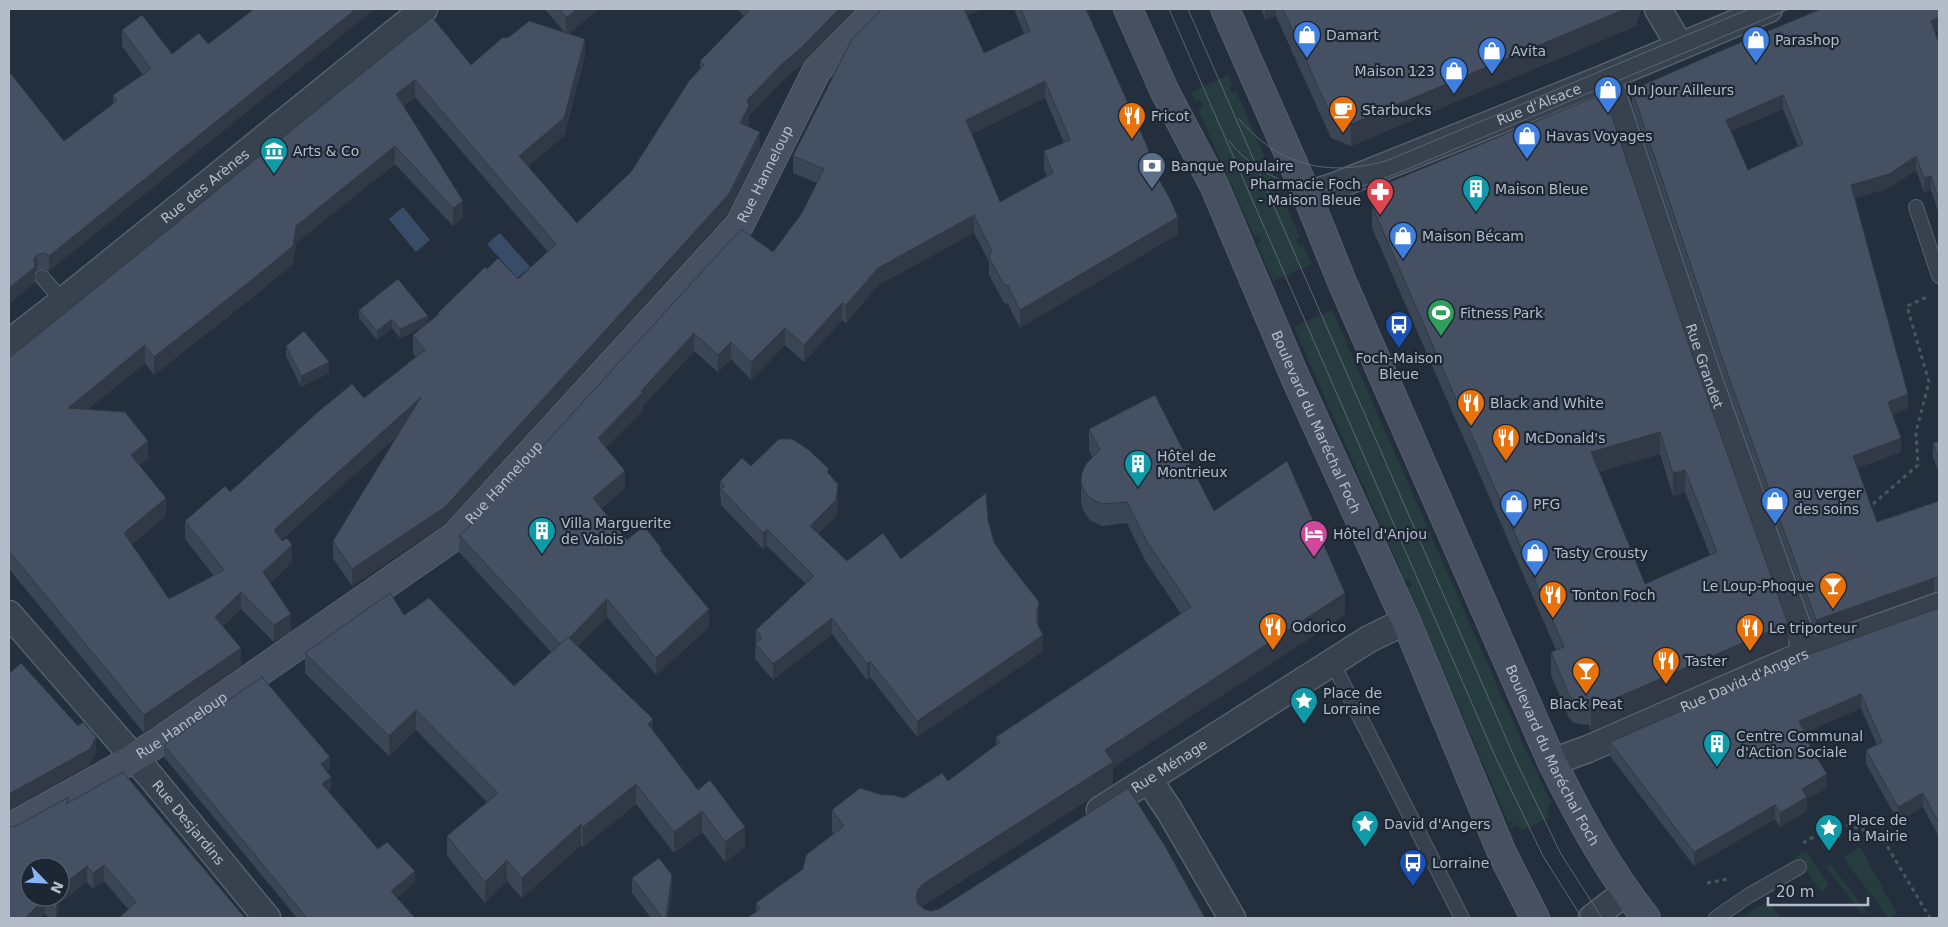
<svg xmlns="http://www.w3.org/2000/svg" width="1948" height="927" font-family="'DejaVu Sans',sans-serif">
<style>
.green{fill:#263c3f}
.water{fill:#394c67}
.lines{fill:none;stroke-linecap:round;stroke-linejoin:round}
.lane-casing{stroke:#565f6c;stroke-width:16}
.street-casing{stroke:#565f6c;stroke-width:29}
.secondary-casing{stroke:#565f6c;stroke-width:30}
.path{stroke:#44595c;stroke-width:3;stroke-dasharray:4 4;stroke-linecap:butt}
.lane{stroke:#38414e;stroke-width:14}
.street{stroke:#38414e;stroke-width:26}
.secondary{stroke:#465061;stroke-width:28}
.tram{stroke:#5a6575;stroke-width:1}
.wall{fill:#3b4654;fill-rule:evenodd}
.shaded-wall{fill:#303945}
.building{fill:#455162;stroke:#303945;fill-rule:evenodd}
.labels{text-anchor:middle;stroke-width:4.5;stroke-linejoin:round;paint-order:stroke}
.poi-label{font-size:14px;fill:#b4bcc9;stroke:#1d2633;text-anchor:start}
.street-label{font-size:14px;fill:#b4bcc9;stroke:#1d2633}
</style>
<rect width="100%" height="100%" fill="#242f3e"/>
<g class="green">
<polygon points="1229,75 1233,85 1229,87 1232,93 1236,91 1300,237 1296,239 1299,246 1303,244 1312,264 1273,281 1257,244 1261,242 1258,235 1254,236 1198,109 1203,106 1200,100 1195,102 1191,92"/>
<polygon points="1332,310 1522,742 1552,804 1548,806 1549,809 1554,808 1547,811 1550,817 1521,831 1518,825 1511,829 1509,826 1513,824 1512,821 1508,822 1408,588 1412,586 1409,579 1405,581 1294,327"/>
<polygon points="1860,847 1897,914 1889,918 1843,858"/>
<polygon points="1806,851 1829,885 1821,892 1797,856"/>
<polygon points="1831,865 1867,912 1862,914 1826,867"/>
<polygon points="1768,901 1781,918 1741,918"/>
</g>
<g class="water">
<polygon points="403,207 430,240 416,252 389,219"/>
<polygon points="500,233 530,267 517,278 487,244"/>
</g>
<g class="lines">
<defs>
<g id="lane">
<polyline points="1916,207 1939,276"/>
<polyline points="42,277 63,301"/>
<polyline points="1332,662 1462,918"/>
<polyline points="1716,918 1748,896 1799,867"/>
</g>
<g id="street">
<polyline points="1658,9 1680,46"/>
<path id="s1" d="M1607,77L1708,377L1807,653"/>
<path id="s2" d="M1307,195L1338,185L1607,77L1769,9"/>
<path id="s3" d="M9,343L63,301L424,9"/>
<path id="s4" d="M9,614L151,777L267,918"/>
<path id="s5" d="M1552,762L1588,749L1807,653L1939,606"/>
<polyline points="1148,779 1169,810 1232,918"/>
<path id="s6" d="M1100,810L1369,639L1406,621"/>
<polyline points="1592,918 1626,892"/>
</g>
<g id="secondary">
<path id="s7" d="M1128,9L1165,92L1214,185L1295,377L1406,621L1502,853L1535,918"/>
<path id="s8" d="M1225,9L1307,195L1342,282L1552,762C1579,817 1608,870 1646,918"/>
<path id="s9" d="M9,828L114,770L157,743L455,536L740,224L817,70L877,9"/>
</g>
</defs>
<use href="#lane" class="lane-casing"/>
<use href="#street" class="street-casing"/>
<use href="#secondary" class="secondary-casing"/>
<g class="path">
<polyline points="1873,504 1918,465 1916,432 1929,382 1907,306 1927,297"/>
<polyline points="1803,843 1835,825 1846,825 1871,832 1884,841 1930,918"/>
<polyline points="1707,883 1728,879"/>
</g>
<use href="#lane" class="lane"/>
<use href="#street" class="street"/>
<use href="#secondary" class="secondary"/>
<g class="tram">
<polyline points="1169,9 1494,754 1543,856 1582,918"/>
<polyline points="1188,9 1516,761 1561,854 1602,918"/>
<path d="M1239,119C1279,166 1327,177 1386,161L1749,9"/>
<path d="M1229,141C1259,179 1309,197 1357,187C1369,185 1381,179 1393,175L1789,9"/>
</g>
</g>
<g class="wall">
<path d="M545,9H599L568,34L585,56L564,136L528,166L577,223L631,172L700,68V61L744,16L737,9H856L802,64L782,81L749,116V123L747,126L760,150L729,212L445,524L352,586L333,558V541L397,436L281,540L292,562L270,583L291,631L274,642L241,609L223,626L241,665L144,733L9,569V358L432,17L471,65L564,32ZM415,97L548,252L518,279L487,269L438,313V315L428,323L359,310V318L377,340L392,328L400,338L423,327L413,335V353L416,357L364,398L230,492L185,521V539L214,576L169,599L132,544L166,516L139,465L148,459L88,409L145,363L154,375L254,296L293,264L296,243L395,164L453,226L463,218L404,106Z"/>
<path d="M882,9H985L967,15L984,53L1024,34L1014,9H1086L1154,171L1178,234L1020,328L1009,306V304L1004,303L989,275V262L974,233L878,285L846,323L842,320L804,362L785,345L751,380L731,359L718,372L694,351L643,406V410L606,447L625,488L601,509L627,540L662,554L709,627L656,675L607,617L578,646L653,730L698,790L745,847L725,862L702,832L674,853L636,804L583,847L581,845L522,898L507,881L485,903L447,856V836L487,802L416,730L389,756L305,673V653L404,615L514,686L551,652L459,552V535L467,529L773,252L802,213L817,183L793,173V156ZM1045,98L1064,143L1044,151V169L1047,176L1000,202L972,134Z"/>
<polygon points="1261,9 1641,9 1636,26 1351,146 1331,138 1276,16 1265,20"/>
<path d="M1939,9V31L1935,32L1939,44V214L1931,190L1924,192L1916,170L1889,188L1855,198L1908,408L1892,415L1901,452L1857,468L1877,522L1939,501V591L1934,592L1816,634L1722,372L1632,104V90ZM1783,109L1798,146L1748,170L1731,131Z"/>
<polygon points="122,30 172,54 208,44 49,271 44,269 37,270 35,272 35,282 9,304 9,76 64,141 113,104 113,95 143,75 122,46"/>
<path d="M1604,93L1788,645L1591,731L1589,725L1578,724L1573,722L1569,718L1551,675V652L1556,650L1372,228V206ZM1660,454L1673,496L1685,492L1710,555L1645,584L1599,472Z"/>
<polygon points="286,346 329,373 301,387 286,356"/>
<polygon points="1089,429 1214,511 1345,615 1113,767 1113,784 921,907 924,909 931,911 756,912 756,903 803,869 834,834 832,832 832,810 882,795 904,798 948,781 996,745 996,737 1181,614 1146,562 1127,523 1102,526 1090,520 1084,512 1081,503 1081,482 1093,458 1089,451"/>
<polygon points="1939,441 1939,473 1933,457 1933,443"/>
<polygon points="751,466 829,475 838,501 836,516 818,534 847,561 901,559 988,520 994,542 1039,618 1038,624 1043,651 917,737 870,677 867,680 832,634 773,680 755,659 756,630 806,584 767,546 763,549 721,505 721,498 720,497 720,481"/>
<polygon points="1939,608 1939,837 1923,807 1898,821 1866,764 1866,750 1877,745 1861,708 1804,733 1827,788 1807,799 1807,811 1780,827 1775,819 1694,866 1610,756 1610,742"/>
<polygon points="164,745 330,769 327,771 331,788 328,791 378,849 415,882 397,898 415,918 297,918 164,757"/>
<polygon points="69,802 245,918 128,909 104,881 93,889 87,882 59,903 57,918 49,918 45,914 16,826"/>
<polygon points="632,878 672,891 668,918 651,918 632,893"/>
</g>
<g class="shaded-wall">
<polygon points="356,9 375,9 49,271 49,256"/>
<polygon points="577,9 599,9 566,35 566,18"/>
<polygon points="839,9 856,9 802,64 782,81 749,116 749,123 740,140 740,123 747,100 782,64"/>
<polygon points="961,9 985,9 961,17"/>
<polygon points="1265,9 1276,9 1276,16 1265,20"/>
<polygon points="1625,9 1641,9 1636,26 1351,146 1351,124"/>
<polygon points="1939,17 1939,31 1931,34 1931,21"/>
<polygon points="585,39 585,56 564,136 519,173 519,156"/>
<polygon points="415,80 415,97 396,111 396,94"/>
<polygon points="1045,81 1045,98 966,137 966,120"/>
<polygon points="1783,95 1783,109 1726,133 1726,120"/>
<polygon points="760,132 760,150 729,212 445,524 352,586 352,569"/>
<polygon points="395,146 395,164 296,243 293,264 154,375 154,357 296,226"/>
<polygon points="1916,156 1916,170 1889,188 1851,199 1851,185"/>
<polygon points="1931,176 1931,190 1924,192 1924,178"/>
<polygon points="463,201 463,218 453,226 453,208"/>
<polygon points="974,215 974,233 878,285 846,323 846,305 878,268"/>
<polygon points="1178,217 1178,234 1020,328 1020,310"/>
<polygon points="37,255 37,270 35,272 35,282 9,304 9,288"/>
<polygon points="842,303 842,320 804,362 804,345"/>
<polygon points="428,316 428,324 400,338 400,329"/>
<polygon points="392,319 392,328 377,340 377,331"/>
<polygon points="785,328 785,345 751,380 751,362"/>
<polygon points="694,333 694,351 643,406 643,410 598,455 598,438"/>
<polygon points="731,342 731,359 718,372 718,355"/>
<polygon points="145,345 145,363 68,425 68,408"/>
<polygon points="329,362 329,373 301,387 301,376"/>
<polygon points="1908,394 1908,408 1888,416 1888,402"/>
<polygon points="421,397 421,415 274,547 274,530"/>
<polygon points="1660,432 1660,454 1591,474 1591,452"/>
<polygon points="1901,438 1901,452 1853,470 1853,456"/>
<polygon points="148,441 148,459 131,472 131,455"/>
<polygon points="1685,470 1685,492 1673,496 1673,473"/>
<polygon points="625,471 625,488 593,516 593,498"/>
<polygon points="838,484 838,501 836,516 810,542 810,526"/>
<polygon points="166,498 166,516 124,550 124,533"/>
<polygon points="767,529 767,546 763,549 763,533"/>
<polygon points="292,545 292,562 263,589 263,572"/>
<polygon points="1934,578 1934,592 1816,634 1816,620"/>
<polygon points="241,592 241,609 215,634 215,617"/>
<polygon points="1345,593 1345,615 1113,767 1113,784 923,905 918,911 916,896 918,889 923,884 1105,750"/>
<polygon points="607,599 607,617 562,663 562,645"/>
<polygon points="1039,602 1039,618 1037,627 1037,611"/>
<polygon points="709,609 709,627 656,675 656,658"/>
<polygon points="291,614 291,631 274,642 274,625"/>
<polygon points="832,618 832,634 773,680 773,664"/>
<polygon points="1788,623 1788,645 1591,731 1591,709"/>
<polygon points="1043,635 1043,651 917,737 917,721"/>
<polygon points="241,648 241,665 144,733 144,715"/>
<polygon points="870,661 870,677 867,680 867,664"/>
<polygon points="1861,694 1861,708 1799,735 1799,721"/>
<polygon points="416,710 416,730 389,756 389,736"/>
<polygon points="653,719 653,739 648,724"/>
<polygon points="96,737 96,753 90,765 9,810 9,794"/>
<polygon points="330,757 330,769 321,776 321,764"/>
<polygon points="1827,774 1827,788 1807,799 1807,811 1780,827 1780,813 1802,789"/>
<polygon points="331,777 331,788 322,796 322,784"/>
<polygon points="636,784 636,804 583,847 583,827"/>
<polygon points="1923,793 1923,807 1898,821 1898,807"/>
<polygon points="1775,805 1775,819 1694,866 1694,852"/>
<polygon points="702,811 702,832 674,853 674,832"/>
<polygon points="581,824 581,845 522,898 522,878"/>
<polygon points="745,827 745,847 725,862 725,842"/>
<polygon points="507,860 507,881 485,903 485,882"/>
<polygon points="104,865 104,881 93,889 93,873"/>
<polygon points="87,866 87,882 59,903 57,918 56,918 56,910 58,897 60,897 60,887"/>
<polygon points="415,871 415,882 391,903 391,891"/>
<polygon points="672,875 672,891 668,918 666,918"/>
<polygon points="45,898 45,914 41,918 25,918"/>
</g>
<g class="building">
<polygon points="254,9 356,9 49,256 44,253 37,255 34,259 35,267 9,288 9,76 11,74 64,141 117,101 113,95 151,69 122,30 142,15 172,54 199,33 208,44"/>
<polygon points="559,9 577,9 566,18"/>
<path d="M751,9H839L802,47L782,64L747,100L749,106L740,123L760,132L729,194L445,507L352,569L333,541L421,397L274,530L282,541L287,538L292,545L263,572L291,614L274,625L241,592L215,617L241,648L144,715L9,551V358L432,17L471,65L502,38L509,37L529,21L585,39L564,118L519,156L577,223L631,172L689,81L704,65L700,61ZM415,80L556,244L518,279L498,258L487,269L485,267L438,313L439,314L413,335L425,350L364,398L352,384L319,411L230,492L225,486L185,521L224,570L169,599L124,533L166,498L131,455L148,441L125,412L68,408L145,345L154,357L254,278L293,246L296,226L395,146L453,208L463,201L396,94Z"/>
<path d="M882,9H964L984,53L1030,31L1021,9H1086L1147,146L1154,171L1169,197L1178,217L1020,310L1009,288L1010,286L1004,285L989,257L992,251L974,215L878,268L846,305L842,303L804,345L785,328L751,362L731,342L718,355L694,333L641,391L643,392L598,438L625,471L593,498L627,540L644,526L662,549L660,550L709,609L656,658L607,599L569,638L568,637L560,644L459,535L467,529L741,229L773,252L802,213L824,169L793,156L852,39ZM1045,81L1070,140L1044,151L1053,173L1000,202L966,120Z"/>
<polygon points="1283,9 1625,9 1351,124 1331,116"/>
<path d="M1821,9H1939V17L1931,21L1939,44V200L1931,176L1924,178L1916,156L1889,174L1851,185L1908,394L1888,402L1901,438L1853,456L1877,522L1939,501V578H1934L1816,620L1722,358L1632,90L1718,52ZM1783,95L1803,144L1748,170L1726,120Z"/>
<path d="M1604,93L1694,360L1788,623L1591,709L1589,703L1578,702L1573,700L1569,695L1551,652L1564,647L1372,206L1378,187ZM1660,432L1673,473L1685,470L1717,552L1645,584L1591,452Z"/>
<polygon points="398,279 428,316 400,329 392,319 377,331 359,310"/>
<polygon points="304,331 329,362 301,376 286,346"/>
<polygon points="1155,395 1214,511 1287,461 1345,593 1105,750 1113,762 923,884 918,889 916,896 918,904 924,909 931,911 939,909 1128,788 1165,846 1205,918 747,918 760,909 756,903 803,869 806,855 844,826 832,810 860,788 882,795 893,795 904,798 942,773 948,781 1000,742 996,737 1191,607 1146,540 1127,502 1102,504 1090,498 1084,491 1081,482 1082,473 1086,464 1100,450 1089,429"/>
<polygon points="779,439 792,439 809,450 829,469 827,472 838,484 836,500 810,526 847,561 883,533 901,559 986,493 988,520 994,542 1004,557 1039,602 1037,611 1037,623 1043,635 917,721 870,661 867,664 832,618 773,664 755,643 762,638 756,630 814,576 767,529 763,533 721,489 725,486 720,481 742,458 751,466"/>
<polygon points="1939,441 1939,459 1933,443"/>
<polygon points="390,593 404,615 429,598 514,686 568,637 653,719 648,724 698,790 710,780 745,827 725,842 702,811 674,832 636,784 583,827 581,824 522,878 507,860 485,882 447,836 498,793 416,710 389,736 305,653"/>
<polygon points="1939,608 1939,823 1923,793 1898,807 1866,750 1882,742 1861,694 1799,721 1811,748 1827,774 1802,789 1807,797 1780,813 1775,805 1694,852 1610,742 1813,653"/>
<polygon points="21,663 78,726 83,722 96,737 90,749 9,794 9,674"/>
<polygon points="262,677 330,757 321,764 331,777 322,784 378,849 387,842 415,871 391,891 415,918 307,918 164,745"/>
<polygon points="123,772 245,918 119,918 136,902 104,865 93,873 87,866 60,887 60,867 30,867 30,897 58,897 56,910 45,898 25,918 9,918 9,827 16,826 69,797 66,804"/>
<polygon points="659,858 672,875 666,918 663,918 632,878"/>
</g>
<defs>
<symbol id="shop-pin" viewBox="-11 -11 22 30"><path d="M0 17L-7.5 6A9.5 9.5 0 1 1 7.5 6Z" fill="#3f7fe0" stroke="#1d2633"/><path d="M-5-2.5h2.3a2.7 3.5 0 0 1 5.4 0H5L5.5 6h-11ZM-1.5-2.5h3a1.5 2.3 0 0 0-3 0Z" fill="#fff"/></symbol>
<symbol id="cafe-pin" viewBox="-11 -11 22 30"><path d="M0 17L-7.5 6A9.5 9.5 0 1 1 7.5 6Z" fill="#e8710a" stroke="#1d2633"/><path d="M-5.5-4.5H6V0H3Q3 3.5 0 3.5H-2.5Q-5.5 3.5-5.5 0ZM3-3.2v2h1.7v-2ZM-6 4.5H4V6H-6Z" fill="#fff"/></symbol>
<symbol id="restaurant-pin" viewBox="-11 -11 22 30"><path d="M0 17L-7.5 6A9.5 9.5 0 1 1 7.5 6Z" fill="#e8710a" stroke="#1d2633"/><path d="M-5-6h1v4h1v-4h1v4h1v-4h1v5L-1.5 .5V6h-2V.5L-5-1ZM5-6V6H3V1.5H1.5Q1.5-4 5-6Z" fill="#fff"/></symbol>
<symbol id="museum-pin" viewBox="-11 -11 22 30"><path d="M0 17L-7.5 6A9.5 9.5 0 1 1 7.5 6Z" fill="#0f9aa8" stroke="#1d2633"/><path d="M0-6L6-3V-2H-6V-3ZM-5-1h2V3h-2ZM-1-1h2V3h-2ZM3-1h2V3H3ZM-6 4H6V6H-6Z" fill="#fff"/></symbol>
<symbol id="bank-pin" viewBox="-11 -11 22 30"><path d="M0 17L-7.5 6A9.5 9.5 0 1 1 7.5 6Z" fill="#5c6f8a" stroke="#1d2633"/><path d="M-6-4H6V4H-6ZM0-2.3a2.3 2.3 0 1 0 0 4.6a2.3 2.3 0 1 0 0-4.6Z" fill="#fff"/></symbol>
<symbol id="building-pin" viewBox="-11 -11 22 30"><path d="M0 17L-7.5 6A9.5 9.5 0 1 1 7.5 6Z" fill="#0f9aa8" stroke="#1d2633"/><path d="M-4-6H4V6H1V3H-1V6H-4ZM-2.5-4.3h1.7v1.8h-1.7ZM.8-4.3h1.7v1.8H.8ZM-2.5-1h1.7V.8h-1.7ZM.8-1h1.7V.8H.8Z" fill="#fff"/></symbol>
<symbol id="pharmacy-pin" viewBox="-11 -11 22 30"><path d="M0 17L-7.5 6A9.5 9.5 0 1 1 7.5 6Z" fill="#e0444e" stroke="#1d2633"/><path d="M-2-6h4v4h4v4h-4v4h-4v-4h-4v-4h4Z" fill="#fff"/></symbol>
<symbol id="stadium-pin" viewBox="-11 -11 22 30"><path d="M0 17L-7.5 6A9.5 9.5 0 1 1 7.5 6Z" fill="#2e9e5b" stroke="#1d2633"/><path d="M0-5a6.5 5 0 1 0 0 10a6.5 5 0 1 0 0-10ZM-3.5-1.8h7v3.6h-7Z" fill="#fff"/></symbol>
<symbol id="bus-pin" viewBox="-11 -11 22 30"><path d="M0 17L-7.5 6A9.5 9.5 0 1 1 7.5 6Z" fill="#1a4fb4" stroke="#1d2633"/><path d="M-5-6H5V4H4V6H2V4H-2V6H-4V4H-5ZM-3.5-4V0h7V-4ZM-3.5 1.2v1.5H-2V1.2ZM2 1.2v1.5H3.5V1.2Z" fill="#fff"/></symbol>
<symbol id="hotel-pin" viewBox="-11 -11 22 30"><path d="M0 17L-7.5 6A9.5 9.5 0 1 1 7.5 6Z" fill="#d1479c" stroke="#1d2633"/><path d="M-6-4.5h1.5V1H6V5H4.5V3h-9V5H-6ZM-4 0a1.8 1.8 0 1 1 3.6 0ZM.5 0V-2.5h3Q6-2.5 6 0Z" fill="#fff"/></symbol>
<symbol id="bar-pin" viewBox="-11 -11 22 30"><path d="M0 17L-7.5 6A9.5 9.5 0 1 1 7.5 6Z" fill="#e8710a" stroke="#1d2633"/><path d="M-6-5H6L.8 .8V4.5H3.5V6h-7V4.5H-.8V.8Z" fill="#fff"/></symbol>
<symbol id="sight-pin" viewBox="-11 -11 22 30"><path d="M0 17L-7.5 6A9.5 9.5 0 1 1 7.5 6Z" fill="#0f9aa8" stroke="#1d2633"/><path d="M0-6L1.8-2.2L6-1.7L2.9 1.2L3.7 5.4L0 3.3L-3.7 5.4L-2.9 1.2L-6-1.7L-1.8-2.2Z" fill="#fff"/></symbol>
</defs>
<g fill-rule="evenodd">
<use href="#shop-pin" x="1291" y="19" width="32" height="43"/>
<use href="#shop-pin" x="1740" y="24" width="32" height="43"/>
<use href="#shop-pin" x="1476" y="35" width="32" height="43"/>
<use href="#shop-pin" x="1438" y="55" width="32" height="43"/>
<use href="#shop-pin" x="1592" y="74" width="32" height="43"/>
<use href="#cafe-pin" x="1327" y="94" width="32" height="43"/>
<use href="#restaurant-pin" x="1116" y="100" width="32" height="43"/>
<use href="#shop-pin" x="1511" y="120" width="32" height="43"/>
<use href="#museum-pin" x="258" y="135" width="32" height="43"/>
<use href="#bank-pin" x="1136" y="150" width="32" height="43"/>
<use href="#building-pin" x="1460" y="173" width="32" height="43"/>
<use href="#pharmacy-pin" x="1364" y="176" width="32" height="43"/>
<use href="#shop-pin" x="1387" y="220" width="32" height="43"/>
<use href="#stadium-pin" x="1425" y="297" width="32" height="43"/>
<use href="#bus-pin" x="1383" y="309" width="32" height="43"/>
<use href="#restaurant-pin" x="1455" y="387" width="32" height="43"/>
<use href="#restaurant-pin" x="1490" y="422" width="32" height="43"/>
<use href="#building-pin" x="1122" y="448" width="32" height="43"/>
<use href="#shop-pin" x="1759" y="485" width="32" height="43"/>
<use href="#shop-pin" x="1498" y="488" width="32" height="43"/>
<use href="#building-pin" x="526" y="515" width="32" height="43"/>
<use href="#hotel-pin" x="1298" y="518" width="32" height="43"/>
<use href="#shop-pin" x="1519" y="537" width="32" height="43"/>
<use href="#bar-pin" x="1817" y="570" width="32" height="43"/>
<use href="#restaurant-pin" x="1537" y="579" width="32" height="43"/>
<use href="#restaurant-pin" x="1257" y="611" width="32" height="43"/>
<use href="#restaurant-pin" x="1734" y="612" width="32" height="43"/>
<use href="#restaurant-pin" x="1650" y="645" width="32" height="43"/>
<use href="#bar-pin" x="1570" y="655" width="32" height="43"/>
<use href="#sight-pin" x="1288" y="685" width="32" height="43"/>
<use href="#building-pin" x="1701" y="728" width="32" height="43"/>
<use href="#sight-pin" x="1349" y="808" width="32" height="43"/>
<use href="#sight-pin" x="1813" y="812" width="32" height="43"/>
<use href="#bus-pin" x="1397" y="847" width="32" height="43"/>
</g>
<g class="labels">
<g class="poi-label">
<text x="1326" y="40">Damart</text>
<text x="1775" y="45">Parashop</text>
<text x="1511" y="56">Avita</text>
<text x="1435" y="76" text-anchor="end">Maison 123</text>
<text x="1627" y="95">Un Jour Ailleurs</text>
<text x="1362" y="115">Starbucks</text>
<text x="1151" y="121">Fricot</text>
<text x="1546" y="141">Havas Voyages</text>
<text x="293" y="156">Arts &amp; Co</text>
<text x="1171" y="171">Banque Populaire</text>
<text x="1361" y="189" text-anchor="end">Pharmacie Foch<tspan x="1361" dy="16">- Maison Bleue</tspan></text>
<text x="1495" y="194">Maison Bleue</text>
<text x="1422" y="241">Maison Bécam</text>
<text x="1460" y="318">Fitness Park</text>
<text x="1399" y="363" text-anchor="middle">Foch-Maison<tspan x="1399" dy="16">Bleue</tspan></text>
<text x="1490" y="408">Black and White</text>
<text x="1525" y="443">McDonald's</text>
<text x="1157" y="461">Hôtel de<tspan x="1157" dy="16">Montrieux</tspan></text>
<text x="1794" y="498">au verger<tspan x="1794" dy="16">des soins</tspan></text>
<text x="1533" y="509">PFG</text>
<text x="561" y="528">Villa Marguerite<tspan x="561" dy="16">de Valois</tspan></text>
<text x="1333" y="539">Hôtel d'Anjou</text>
<text x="1554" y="558">Tasty Crousty</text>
<text x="1814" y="591" text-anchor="end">Le Loup-Phoque</text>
<text x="1572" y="600">Tonton Foch</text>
<text x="1292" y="632">Odorico</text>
<text x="1769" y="633">Le triporteur</text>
<text x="1685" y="666">Taster</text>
<text x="1323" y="698">Place de<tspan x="1323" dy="16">Lorraine</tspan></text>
<text x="1586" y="709" text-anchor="middle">Black Peat</text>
<text x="1736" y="741">Centre Communal<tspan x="1736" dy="16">d'Action Sociale</tspan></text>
<text x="1848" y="825">Place de<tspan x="1848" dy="16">la Mairie</tspan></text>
<text x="1384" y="829">David d'Angers</text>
<text x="1432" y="868">Lorraine</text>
</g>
<g class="street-label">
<text dy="5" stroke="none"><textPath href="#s2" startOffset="249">Rue d'Alsace</textPath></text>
<text dy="5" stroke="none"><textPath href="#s9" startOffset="1012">Rue Hanneloup</textPath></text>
<text dy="5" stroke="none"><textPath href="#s3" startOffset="251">Rue des Arènes</textPath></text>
<text dy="5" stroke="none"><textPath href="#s1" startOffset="305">Rue Grandet</textPath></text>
<text dy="5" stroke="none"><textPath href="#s7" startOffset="454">Boulevard du Maréchal Foch</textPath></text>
<text dy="5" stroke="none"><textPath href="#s9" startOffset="606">Rue Hanneloup</textPath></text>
<text dy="5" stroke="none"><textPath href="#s5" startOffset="209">Rue David-d'Angers</textPath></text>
<text dy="5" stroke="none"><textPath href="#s9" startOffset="201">Rue Hanneloup</textPath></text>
<text dy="5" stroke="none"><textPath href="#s8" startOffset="815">Boulevard du Maréchal Foch</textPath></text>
<text dy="5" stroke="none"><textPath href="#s6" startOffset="82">Rue Ménage</textPath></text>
<text dy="5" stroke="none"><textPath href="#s4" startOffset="275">Rue Desjardins</textPath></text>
</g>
</g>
<rect width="1948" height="927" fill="none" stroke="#b4bcc9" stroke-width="20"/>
<g transform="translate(45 882) rotate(114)"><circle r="24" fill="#1d2633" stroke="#59626f"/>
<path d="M0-4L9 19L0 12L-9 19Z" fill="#8ab4f8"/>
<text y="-8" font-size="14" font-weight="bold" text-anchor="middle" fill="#b4bcc9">N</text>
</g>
<path d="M1768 897v8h100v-8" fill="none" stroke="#b4bcc9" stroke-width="2.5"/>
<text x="1776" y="897" font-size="15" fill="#b4bcc9" stroke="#1d2633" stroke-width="4" paint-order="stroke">20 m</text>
</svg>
